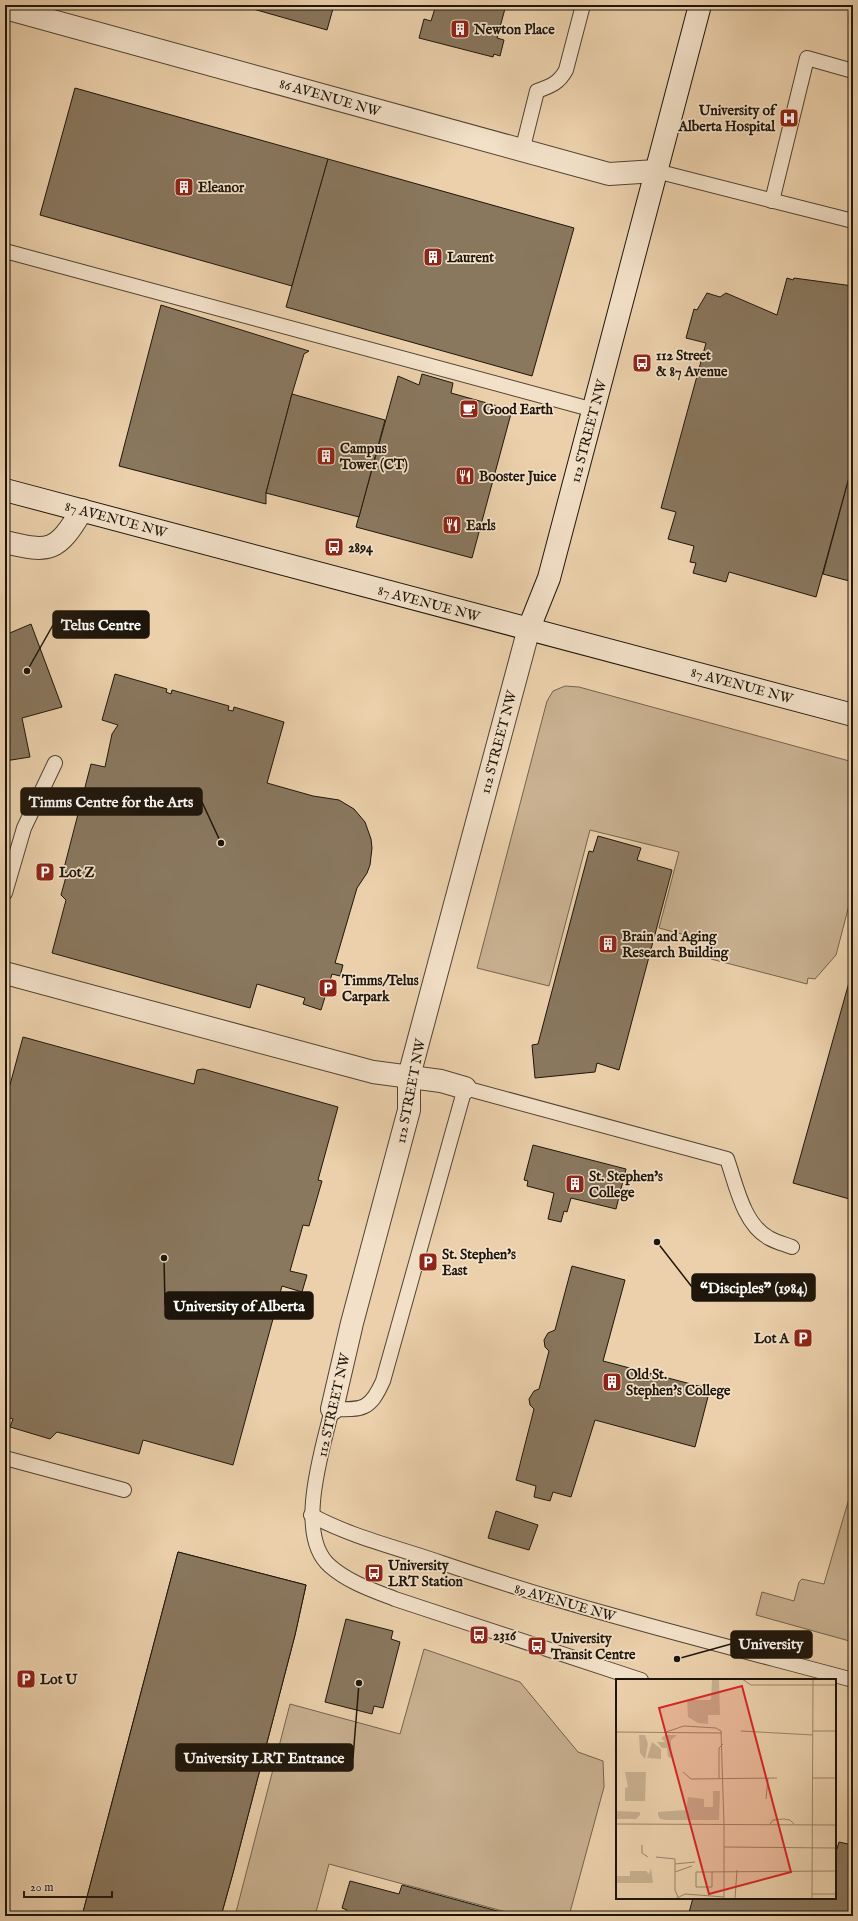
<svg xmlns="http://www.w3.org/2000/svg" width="858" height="1921" font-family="'IM FELL English',serif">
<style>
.green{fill:#c8b090;stroke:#73634e}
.building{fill:#89775e;stroke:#1e160b}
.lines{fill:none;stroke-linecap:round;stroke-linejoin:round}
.service-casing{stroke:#514433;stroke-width:16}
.minor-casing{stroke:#514433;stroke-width:24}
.secondary-casing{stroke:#1e160b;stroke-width:24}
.service{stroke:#f2e0c8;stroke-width:14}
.minor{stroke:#f2e0c8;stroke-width:22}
.secondary{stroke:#f2e0c8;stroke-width:22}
.labels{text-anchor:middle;stroke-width:3.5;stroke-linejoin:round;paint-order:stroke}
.poi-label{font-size:14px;font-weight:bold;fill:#1e160b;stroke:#f2e0c8;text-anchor:start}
.street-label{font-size:14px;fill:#1e160b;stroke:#f2e0c8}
.inset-road{fill:none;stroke:#99866b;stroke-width:1}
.view{fill:#d62828;fill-opacity:0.15;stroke:#d62828;stroke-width:2}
.inset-edge{fill:none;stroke:#1e160b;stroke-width:2}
.leader{fill:none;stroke:#1e160b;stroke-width:1.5}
.callout-dot{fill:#1e160b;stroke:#f2e0c8;stroke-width:1.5}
.callout{fill:#1e160b;stroke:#1e160b;stroke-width:1.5}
.callout-label{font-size:15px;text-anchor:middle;font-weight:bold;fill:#fff}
</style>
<rect width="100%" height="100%" fill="#ebd0ab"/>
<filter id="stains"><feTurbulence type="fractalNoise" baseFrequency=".005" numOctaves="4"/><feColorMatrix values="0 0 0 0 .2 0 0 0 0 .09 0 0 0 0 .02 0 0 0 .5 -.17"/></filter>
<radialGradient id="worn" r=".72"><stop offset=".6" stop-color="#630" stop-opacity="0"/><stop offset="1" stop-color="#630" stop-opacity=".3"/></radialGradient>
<g class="green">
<polygon points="565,686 579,687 853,762 853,890 836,955 815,979 808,978 807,984 711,959 715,943 659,928 679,852 590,830 549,986 477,968 547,701 553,691"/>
<polygon points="853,1485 853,1642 756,1615 762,1592 794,1601 799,1582 802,1579 824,1584"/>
<polygon points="424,1649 520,1682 578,1752 603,1761 604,1787 569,1916 521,1916 329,1864 315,1916 235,1916 290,1704 400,1734"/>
</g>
<g class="building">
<polygon points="239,5 334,5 327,30"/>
<polygon points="436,5 506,5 497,38 504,40 500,56 494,54 493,57 419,38 424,19 431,21"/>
<polygon points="75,88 328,159 292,286 40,215"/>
<polygon points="328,159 574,228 532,376 286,307"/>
<polygon points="787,278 793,280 794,278 853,286 853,463 816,597 729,572 726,582 693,573 696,563 690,562 694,546 668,539 676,512 661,508 706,343 686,338 694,309 697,310 707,293 720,297 726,293 777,315"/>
<polygon points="161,305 309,351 304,354 292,394 266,493 266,504 119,466"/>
<polygon points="422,374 453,383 451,393 512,410 472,558 356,527 398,376 419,385"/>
<polygon points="292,394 385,420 359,517 266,493"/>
<polygon points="853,463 853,582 823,574"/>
<polygon points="31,624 62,707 22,718 30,757 5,761 5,635"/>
<polygon points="115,674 167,689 166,692 171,694 172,690 229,706 228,710 233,711 234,707 284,722 267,783 313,796 339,800 354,809 365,822 371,839 372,848 370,865 367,873 357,888 335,963 343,965 340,976 332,974 321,1010 303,1004 305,998 257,984 250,1008 52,953 66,900 61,895 67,873 63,872 91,764 105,767 112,734 118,725 102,720"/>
<polygon points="598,836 641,848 637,860 672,870 619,1070 597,1063 595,1072 535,1078 532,1045 538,1044 589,851 593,852"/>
<polygon points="853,968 853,1200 793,1183"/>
<polygon points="23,1037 194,1084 197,1070 203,1069 338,1107 318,1180 322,1181 309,1226 303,1225 290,1271 307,1275 302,1292 282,1286 233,1465 143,1440 139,1454 57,1432 50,1439 10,1427 13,1419 5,1417 5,1103"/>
<polygon points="533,1145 626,1169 616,1209 571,1198 567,1212 564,1211 561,1222 548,1219 554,1193 527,1186 528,1181 524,1180"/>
<polygon points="572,1266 625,1280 603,1361 710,1389 695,1447 595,1420 571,1497 553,1492 550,1501 534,1497 536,1486 516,1480 534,1409 530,1405 529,1399 534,1391 539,1389 549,1351 545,1347 544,1340 548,1333 555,1330"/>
<polygon points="496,1511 538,1525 529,1550 488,1538"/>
<polygon points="178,1552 306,1585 295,1635 233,1873 221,1916 82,1916"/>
<polygon points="178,1552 306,1585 295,1635 233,1873 221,1916 82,1916"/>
<polygon points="346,1619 393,1631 391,1639 400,1642 383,1708 374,1706 372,1714 325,1702"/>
<polygon points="839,1842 848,1844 853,1843 853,1916 688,1916 693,1898 835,1898 835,1855"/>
<polygon points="350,1881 399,1894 402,1885 501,1912 499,1916 346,1916 347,1910 342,1908"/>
</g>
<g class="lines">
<defs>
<g id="service">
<path d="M522,151L537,91C551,86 559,83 566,70L583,5"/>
<polyline points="656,171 853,221"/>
<polyline points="772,201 807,58 853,71"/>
<polyline points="5,251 594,410"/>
<polyline points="5,893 24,828 55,763"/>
<polyline points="5,1458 124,1490"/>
<path d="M311,1515C351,1537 399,1548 442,1563C577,1609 715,1643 853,1680"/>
<path d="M641,1680L395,1599C372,1590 348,1582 330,1566C294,1535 323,1448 332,1409C363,1410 370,1410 383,1381L465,1088L727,1159C736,1184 743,1224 769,1238C776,1242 784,1244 792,1247"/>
</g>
<g id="minor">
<polyline points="5,8 609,174 656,171"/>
<path d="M5,542C50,553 57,552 82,510"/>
<polyline points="5,973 373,1072 441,1081 465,1088"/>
<polyline points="332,1409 352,1323 409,1110 409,1076 529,628"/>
</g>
<g id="secondary">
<polyline points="5,490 853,715"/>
<polyline points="529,628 549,578 700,5"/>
</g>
</defs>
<use href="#service" class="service-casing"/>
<use href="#minor" class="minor-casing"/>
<use href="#secondary" class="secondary-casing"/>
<use href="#service" class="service"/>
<use href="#minor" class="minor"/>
<use href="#secondary" class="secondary"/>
</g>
<defs>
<symbol id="building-square" viewBox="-11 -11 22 22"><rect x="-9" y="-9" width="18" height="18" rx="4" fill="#8f2418" stroke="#f2e0c8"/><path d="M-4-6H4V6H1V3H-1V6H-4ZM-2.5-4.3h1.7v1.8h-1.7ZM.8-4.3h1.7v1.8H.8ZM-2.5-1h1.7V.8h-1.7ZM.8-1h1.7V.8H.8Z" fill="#fff"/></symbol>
<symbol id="hospital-square" viewBox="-11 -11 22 22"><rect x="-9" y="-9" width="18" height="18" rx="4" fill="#8f2418" stroke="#f2e0c8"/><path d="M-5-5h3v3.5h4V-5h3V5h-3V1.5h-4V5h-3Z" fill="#fff"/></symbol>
<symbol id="bus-square" viewBox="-11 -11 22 22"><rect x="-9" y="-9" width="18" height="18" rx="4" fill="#8f2418" stroke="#f2e0c8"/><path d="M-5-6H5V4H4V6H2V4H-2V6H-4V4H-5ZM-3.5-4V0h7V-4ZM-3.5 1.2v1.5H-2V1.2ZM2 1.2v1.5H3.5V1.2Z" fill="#fff"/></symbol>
<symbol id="cafe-square" viewBox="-11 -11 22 22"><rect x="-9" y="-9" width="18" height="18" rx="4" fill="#8f2418" stroke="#f2e0c8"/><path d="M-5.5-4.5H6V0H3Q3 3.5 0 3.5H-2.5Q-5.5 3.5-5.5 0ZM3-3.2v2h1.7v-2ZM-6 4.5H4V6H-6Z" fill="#fff"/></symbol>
<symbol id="restaurant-square" viewBox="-11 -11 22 22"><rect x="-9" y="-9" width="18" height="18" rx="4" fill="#8f2418" stroke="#f2e0c8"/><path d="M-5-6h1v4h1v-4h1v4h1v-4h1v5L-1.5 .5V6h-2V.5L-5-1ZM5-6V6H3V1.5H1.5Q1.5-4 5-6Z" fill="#fff"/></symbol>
<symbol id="parking-square" viewBox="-11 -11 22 22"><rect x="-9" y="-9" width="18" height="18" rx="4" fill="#8f2418" stroke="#f2e0c8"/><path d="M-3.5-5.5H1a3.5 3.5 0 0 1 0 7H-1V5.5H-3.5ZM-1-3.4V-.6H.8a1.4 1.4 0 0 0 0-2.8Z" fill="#fff"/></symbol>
</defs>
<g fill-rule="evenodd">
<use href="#building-square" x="449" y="18" width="22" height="22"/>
<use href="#hospital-square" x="778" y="107" width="22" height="22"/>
<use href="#building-square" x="173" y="176" width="22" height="22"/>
<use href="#building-square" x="422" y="246" width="22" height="22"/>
<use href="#bus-square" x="631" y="352" width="22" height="22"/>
<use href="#cafe-square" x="458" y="398" width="22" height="22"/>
<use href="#building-square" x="315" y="445" width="22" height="22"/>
<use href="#restaurant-square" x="454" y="465" width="22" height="22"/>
<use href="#restaurant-square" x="441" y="514" width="22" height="22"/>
<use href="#bus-square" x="323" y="536" width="22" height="22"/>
<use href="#parking-square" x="34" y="861" width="22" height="22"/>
<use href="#building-square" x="597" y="933" width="22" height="22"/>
<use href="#parking-square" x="317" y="977" width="22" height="22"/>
<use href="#building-square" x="564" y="1173" width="22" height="22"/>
<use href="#parking-square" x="417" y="1251" width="22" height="22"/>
<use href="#parking-square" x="792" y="1327" width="22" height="22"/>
<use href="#building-square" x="601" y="1371" width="22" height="22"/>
<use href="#bus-square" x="363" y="1562" width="22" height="22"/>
<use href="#bus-square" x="468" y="1624" width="22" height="22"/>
<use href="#bus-square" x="526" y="1635" width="22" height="22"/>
<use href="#parking-square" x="15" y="1668" width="22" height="22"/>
</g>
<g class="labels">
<g class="poi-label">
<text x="474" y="34">Newton Place</text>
<text x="775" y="115" text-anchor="end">University of<tspan x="775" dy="16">Alberta Hospital</tspan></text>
<text x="198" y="192">Eleanor</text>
<text x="447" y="262">Laurent</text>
<text x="656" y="360">112 Street<tspan x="656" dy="16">&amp; 87 Avenue</tspan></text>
<text x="483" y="414">Good Earth</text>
<text x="340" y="453">Campus<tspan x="340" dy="16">Tower (CT)</tspan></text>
<text x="479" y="481">Booster Juice</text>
<text x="466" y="530">Earls</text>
<text x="348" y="552">2894</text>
<text x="59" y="877">Lot Z</text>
<text x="622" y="941">Brain and Aging<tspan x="622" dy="16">Research Building</tspan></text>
<text x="342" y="985">Timms/Telus<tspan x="342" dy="16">Carpark</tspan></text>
<text x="589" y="1181">St. Stephen's<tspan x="589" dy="16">College</tspan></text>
<text x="442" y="1259">St. Stephen's<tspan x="442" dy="16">East</tspan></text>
<text x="789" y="1343" text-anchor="end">Lot A</text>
<text x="626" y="1379">Old St.<tspan x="626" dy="16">Stephen's College</tspan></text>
<text x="388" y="1570">University<tspan x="388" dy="16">LRT Station</tspan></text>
<text x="493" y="1640">2316</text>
<text x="551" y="1643">University<tspan x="551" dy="16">Transit Centre</tspan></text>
<text x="40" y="1684">Lot U</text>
</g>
<g class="street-label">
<text transform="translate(330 97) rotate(16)" y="5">86 AVENUE NW</text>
<text transform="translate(588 431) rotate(-75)" y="5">112 STREET NW</text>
<text transform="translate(116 519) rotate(15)" y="5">87 AVENUE NW</text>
<text transform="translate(429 603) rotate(15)" y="5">87 AVENUE NW</text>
<text transform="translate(742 685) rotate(15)" y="5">87 AVENUE NW</text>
<text transform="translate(498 742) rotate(-75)" y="5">112 STREET NW</text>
<text transform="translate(410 1091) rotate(-79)" y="5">112 STREET NW</text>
<text transform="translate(333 1405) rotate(-77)" y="5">112 STREET NW</text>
<text transform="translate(565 1602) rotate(16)" y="5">89 AVENUE NW</text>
</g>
</g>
<g transform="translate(616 1679)">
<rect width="220" height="220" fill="#ebd0ab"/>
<path d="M96,0H103L104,36H92V45L82,44L72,38L71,21H95ZM23,56H29L32,65L29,80L24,74ZM49,56H61L55,61V79L52,78L51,69H46L41,63H49L45,59ZM36,63L45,70V80L31,79ZM9,93H30L29,122H9V109L12,108ZM97,112H104L103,141H50L44,140L42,136V133L70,131L72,118L88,120V128H97ZM0,132L24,133V136L20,140H0ZM35,189L37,204H0V197H14V192H30L33,195Z" fill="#c8b090"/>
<path class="inset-road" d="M126,0L135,6H220M125,52L197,56M197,52H220M0,53L106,54M50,53L68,47L100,49L105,52L108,146M67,93L75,100L161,99M196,99H220M103,100V69L107,65M150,120L152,99M0,145L220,146M154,145L157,141L168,140L174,141L178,145M26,166V174L32,178M108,168L220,169M40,178L59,180V211L62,218M59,185L79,183M59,193L76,187M96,193V208H80V193L220,192M196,215H220M59,220L69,215L108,218M108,220V146M119,220L121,191M196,220L197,0"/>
<path class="view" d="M126,7L175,193L93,215L43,29Z"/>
<rect width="220" height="220" class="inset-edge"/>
</g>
<path class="leader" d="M27 671L53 625M221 843L202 802M657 1242L692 1287M164 1258L165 1305M677 1659L731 1644M359 1683L353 1758"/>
<g class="callout-dot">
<circle cx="27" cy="671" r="4"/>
<circle cx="221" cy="843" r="4"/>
<circle cx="657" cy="1242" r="4"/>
<circle cx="164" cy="1258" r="4"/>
<circle cx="677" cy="1659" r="4"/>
<circle cx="359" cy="1683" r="4"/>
</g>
<g class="callout">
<rect x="53" y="611" width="96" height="27" rx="4"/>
<rect x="21" y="788" width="181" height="27" rx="4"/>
<rect x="692" y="1274" width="123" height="27" rx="4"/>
<rect x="165" y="1292" width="148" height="27" rx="4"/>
<rect x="731" y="1631" width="81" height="27" rx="4"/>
<rect x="176" y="1744" width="177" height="27" rx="4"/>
</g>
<g class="callout-label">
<text x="101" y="630">Telus Centre</text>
<text x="111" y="807">Timms Centre for the Arts</text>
<text x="754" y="1293">“Disciples” (1984)</text>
<text x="239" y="1311">University of Alberta</text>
<text x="771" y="1649">University</text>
<text x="264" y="1763">University LRT Entrance</text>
</g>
<rect width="858" height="1921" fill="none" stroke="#ebd0ab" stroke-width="20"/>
<rect x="6" y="6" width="846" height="1909" fill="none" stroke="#1e160b" stroke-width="2"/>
<rect x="10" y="10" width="838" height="1901" fill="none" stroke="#1e160b"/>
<path d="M24 1891v6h88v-6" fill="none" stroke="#1e160b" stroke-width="2"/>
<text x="30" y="1891" font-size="12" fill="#1e160b" stroke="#f2e0c8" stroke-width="3" paint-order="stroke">20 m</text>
<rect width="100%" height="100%" filter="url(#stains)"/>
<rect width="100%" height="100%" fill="url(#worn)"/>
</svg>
